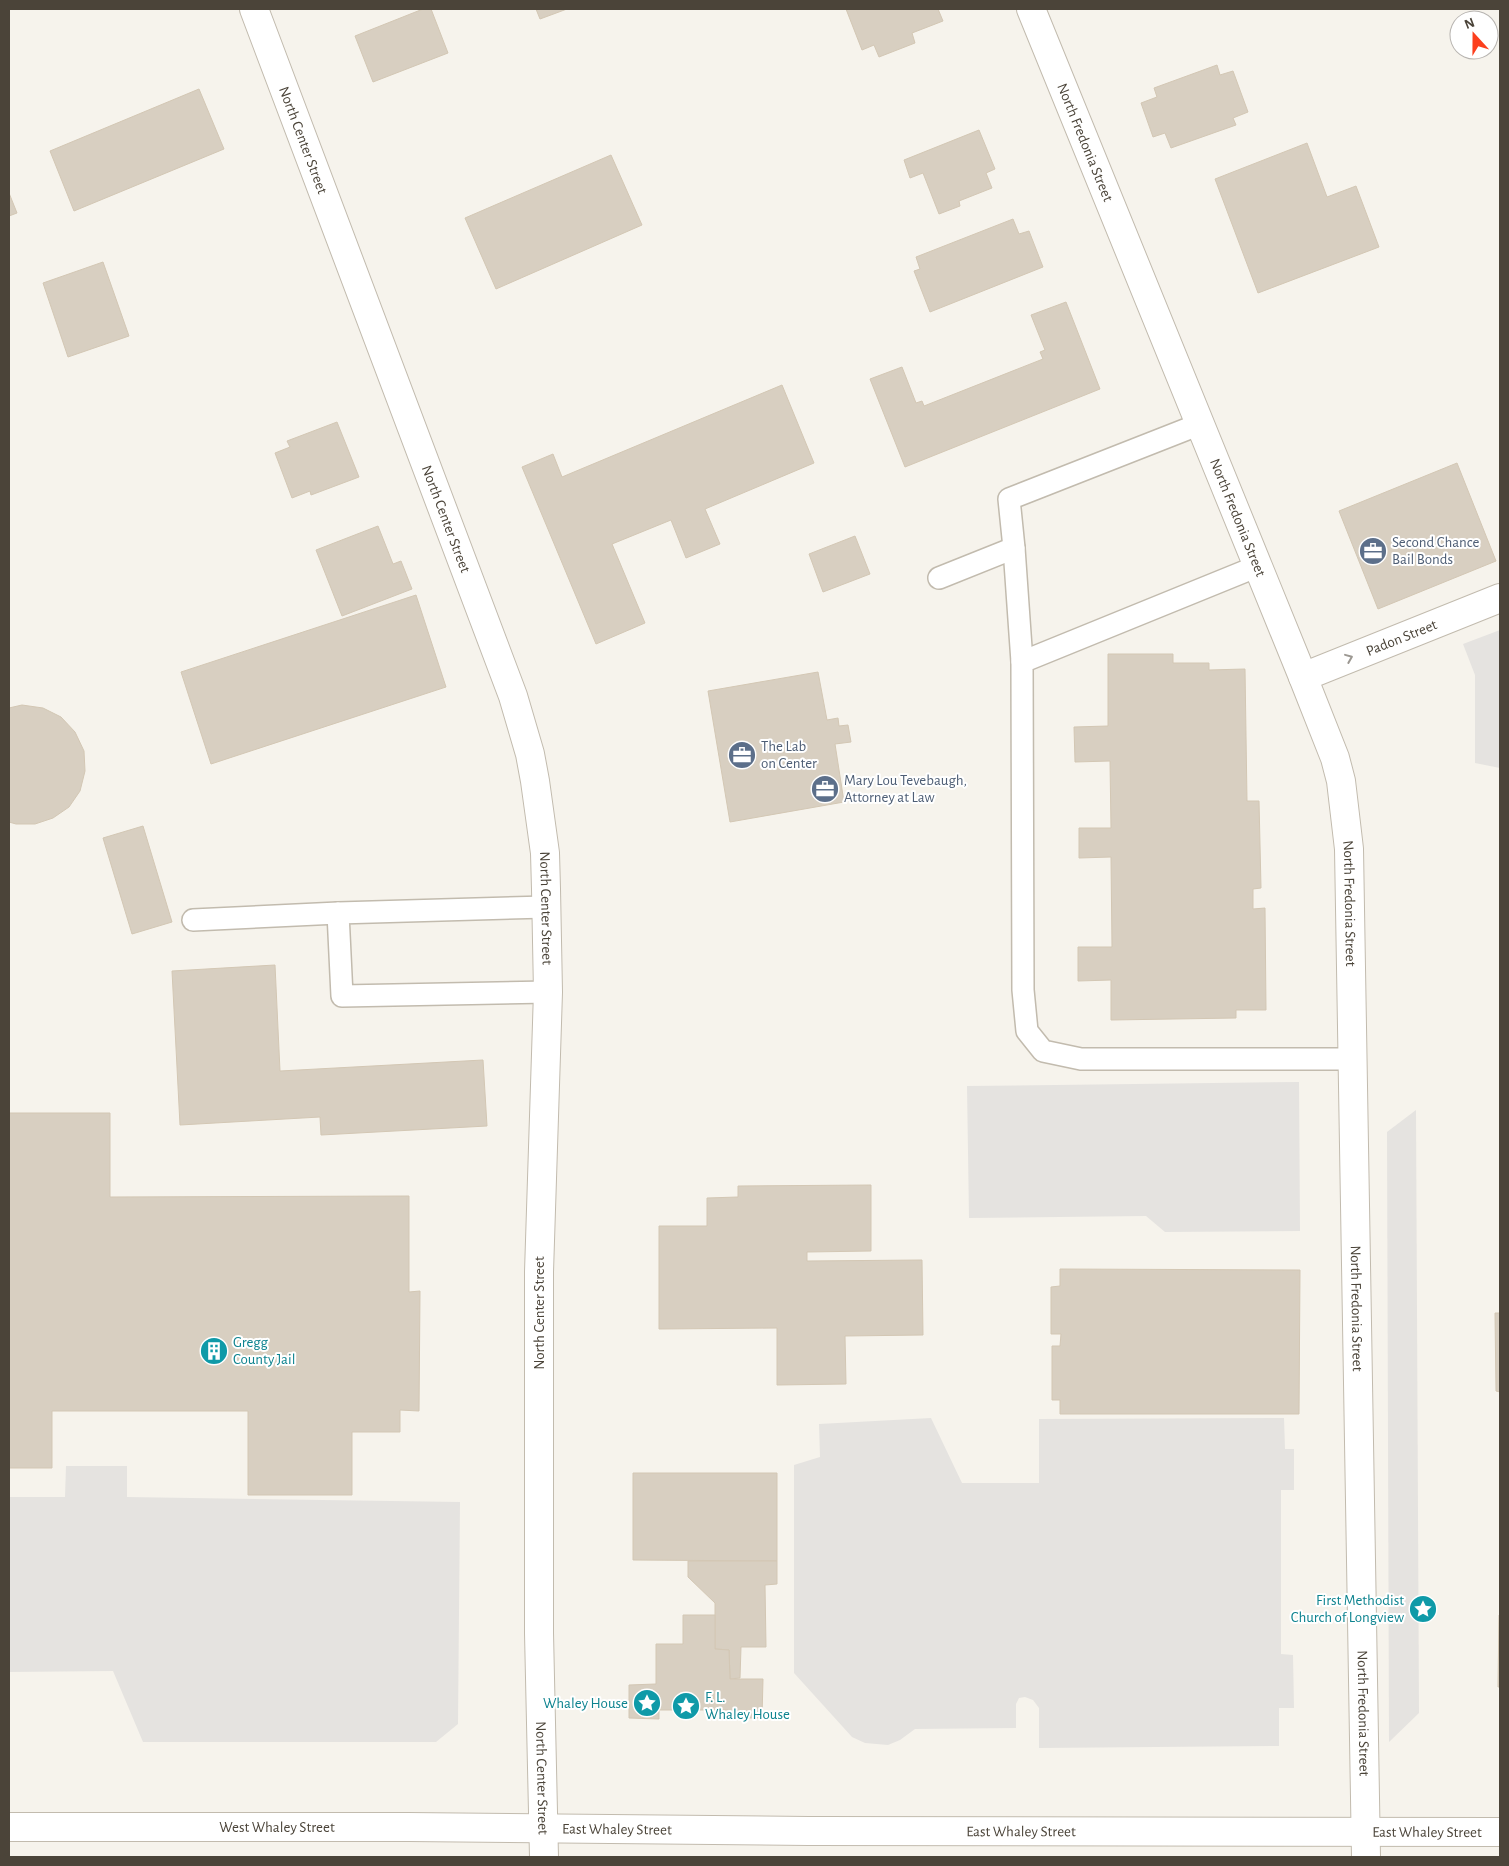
<svg xmlns="http://www.w3.org/2000/svg" width="1509" height="1866" font-family="'Alegreya Sans',sans-serif">
<style>
.parking{fill:#e5e3e0}
.building{fill:#d8cfc1;stroke:#d3c7b4}
.lines{fill:none;stroke-linecap:round;stroke-linejoin:round}
.service-casing{stroke:#c2bbae;stroke-width:24}
.minor-casing{stroke:#c2bbae;stroke-width:30}
.tertiary-casing{stroke:#c2bbae;stroke-width:30}
.service{stroke:#fff;stroke-width:21}
.minor{stroke:#fff;stroke-width:28}
.tertiary{stroke:#fff;stroke-width:28}
.oneway{stroke:#9c9892}
.labels{text-anchor:middle;stroke-width:4;stroke-linejoin:round;paint-order:stroke}
.street-label{font-size:15px;fill:#4b4439;stroke:#fff}
.service-label{font-size:15px;fill:#4e5e75;stroke:#fff;text-anchor:start}
.culture-label{font-size:15px;fill:#0d838f;stroke:#fff;text-anchor:start}
</style>
<rect width="100%" height="100%" fill="#f6f3ec"/>
<g class="parking">
<polygon points="1500,630 1500,768 1475,763 1475,675 1463,644"/>
<polygon points="1299,1082 1300,1231 1165,1232 1146,1216 969,1218 967,1086"/>
<polygon points="1416,1110 1419,1713 1389,1742 1387,1132"/>
<polygon points="931,1418 962,1483 1039,1483 1039,1419 1284,1418 1285,1449 1294,1449 1294,1490 1281,1490 1281,1654 1293,1655 1294,1708 1279,1708 1279,1746 1039,1748 1039,1708 1033,1700 1025,1697 1019,1698 1016,1704 1016,1728 915,1729 900,1740 888,1745 865,1743 852,1737 794,1673 794,1465 820,1457 819,1424"/>
<polygon points="66,1466 127,1466 127,1497 460,1502 458,1724 436,1742 143,1742 113,1671 9,1672 9,1497 65,1497"/>
</g>
<g class="building">
<polygon points="423,9 431,9 448,53 373,82 355,36"/>
<polygon points="536,9 567,9 540,19"/>
<polygon points="846,9 938,9 943,21 912,33 915,43 879,57 874,45 862,50"/>
<polygon points="1217,65 1220,75 1233,71 1248,112 1233,118 1236,125 1171,148 1165,133 1153,137 1141,103 1157,97 1154,88"/>
<polygon points="199,89 224,149 74,211 50,151"/>
<polygon points="979,130 995,169 986,173 992,188 959,201 960,206 939,214 923,173 910,178 904,160"/>
<polygon points="1307,143 1327,197 1356,186 1379,247 1258,293 1215,179"/>
<polygon points="611,155 642,225 496,289 465,218"/>
<polygon points="9,193 17,213 9,216"/>
<polygon points="1013,219 1019,234 1029,231 1043,267 930,312 914,271 920,269 916,257"/>
<polygon points="103,262 129,336 68,357 43,283"/>
<polygon points="1066,302 1100,389 905,467 870,379 902,367 916,403 922,401 924,406 1043,359 1040,352 1045,350 1031,315"/>
<polygon points="782,385 814,463 705,509 720,544 686,558 671,520 612,544 645,623 596,644 522,467 553,454 562,477"/>
<polygon points="337,422 359,477 311,495 310,491 292,498 275,453 290,447 287,441"/>
<polygon points="1457,463 1496,561 1378,609 1339,511"/>
<polygon points="378,526 393,564 401,561 412,589 342,616 316,550"/>
<polygon points="855,536 870,574 823,592 809,554"/>
<polygon points="416,595 446,687 211,764 181,672"/>
<polygon points="1108,654 1173,654 1173,663 1209,663 1209,670 1245,669 1247,801 1259,801 1261,888 1253,889 1253,909 1265,908 1266,1010 1236,1010 1236,1018 1111,1020 1111,980 1078,981 1078,947 1112,947 1111,857 1079,858 1079,828 1111,828 1110,761 1075,762 1074,727 1108,726"/>
<polygon points="818,672 827,720 838,718 839,726 848,725 851,742 835,744 844,802 730,822 708,691"/>
<polygon points="22,705 43,708 61,717 75,732 84,751 85,771 80,791 69,807 53,818 35,824 16,824 9,822 9,708"/>
<polygon points="143,826 172,922 132,934 103,838"/>
<polygon points="275,965 280,1071 483,1060 487,1126 321,1135 320,1117 180,1125 172,971"/>
<polygon points="9,1113 110,1113 110,1197 409,1196 409,1292 420,1291 419,1411 400,1410 400,1432 352,1432 352,1495 248,1495 248,1411 52,1411 52,1468 9,1468"/>
<polygon points="871,1185 871,1251 807,1252 807,1261 922,1260 923,1335 845,1336 846,1384 777,1385 777,1328 659,1329 659,1226 707,1226 707,1198 738,1197 738,1186"/>
<polygon points="1060,1269 1300,1270 1299,1414 1060,1414 1060,1400 1052,1400 1052,1346 1060,1346 1061,1334 1051,1334 1051,1287 1060,1286"/>
<polygon points="1495,1313 1500,1313 1500,1392 1496,1391"/>
<polygon points="633,1473 777,1473 777,1561 633,1560"/>
<polygon points="688,1561 777,1561 777,1584 765,1585 766,1647 741,1647 740,1678 730,1679 729,1650 715,1649 715,1603 688,1577"/>
<polygon points="1500,1614 1500,1687 1498,1687 1499,1615"/>
<polygon points="683,1615 715,1615 715,1649 729,1650 730,1679 763,1679 762,1718 728,1718 728,1710 659,1710 659,1719 629,1718 629,1685 656,1684 656,1644 683,1644"/>
</g>
<g class="lines">
<defs>
<g id="service">
<polyline points="1014,548 1022,662"/>
<polyline points="1258,566 1022,662 1023,990 1027,1031 1043,1051 1081,1059 1352,1059"/>
<polyline points="939,578 1014,548 1009,499 1200,424"/>
<polyline points="546,907 338,913 342,996 548,992"/>
<polyline points="193,920 338,913"/>
</g>
<g id="minor">
<path id="s1" d="M254,9L513,696L530,754L535,781L545,853L546,889L548,992L539,1272V1633L544,1857"/>
<path id="s2" d="M1031,9L1303,677L1335,758L1341,781L1349,849L1366,1857"/>
<path id="s3" d="M1303,677L1500,598"/>
</g>
<g id="tertiary">
<path id="s4" d="M9,1827H409L809,1831L1500,1832"/>
</g>
</defs>
<use href="#service" class="service-casing"/>
<use href="#minor" class="minor-casing"/>
<use href="#tertiary" class="tertiary-casing"/>
<use href="#service" class="service"/>
<use href="#minor" class="minor"/>
<use href="#tertiary" class="tertiary"/>
</g>
<defs><path id="oneway-chevron" d="M-2-3.5L2.5 0L-2 3.5" fill="none" stroke-width="1.6" stroke-linecap="round" stroke-linejoin="round" transform="scale(1.25)"/></defs>
<use class="oneway" href="#oneway-chevron" transform="translate(1349 658) rotate(-22)"/>
<defs>
<symbol id="office-disc" viewBox="-11 -11 22 22"><circle r="9.5" fill="#5c6f8a" stroke="#fff"/><path d="M-6-3h4V-5.5h4V-3h4V5H-6ZM-1-4.5V-3h2v-1.5ZM-6 0V1H6V0Z" fill="#fff"/></symbol>
<symbol id="building-disc" viewBox="-11 -11 22 22"><circle r="9.5" fill="#0f9aa8" stroke="#fff"/><path d="M-4-6H4V6H1V3H-1V6H-4ZM-2.5-4.3h1.7v1.8h-1.7ZM.8-4.3h1.7v1.8H.8ZM-2.5-1h1.7V.8h-1.7ZM.8-1h1.7V.8H.8Z" fill="#fff"/></symbol>
<symbol id="sight-disc" viewBox="-11 -11 22 22"><circle r="9.5" fill="#0f9aa8" stroke="#fff"/><path d="M0-6L1.8-2.2L6-1.7L2.9 1.2L3.7 5.4L0 3.3L-3.7 5.4L-2.9 1.2L-6-1.7L-1.8-2.2Z" fill="#fff"/></symbol>
</defs>
<g fill-rule="evenodd">
<use href="#office-disc" x="1357" y="535" width="32" height="32"/>
<use href="#office-disc" x="726" y="739" width="32" height="32"/>
<use href="#office-disc" x="809" y="773" width="32" height="32"/>
<use href="#building-disc" x="198" y="1335" width="32" height="32"/>
<use href="#sight-disc" x="1407" y="1593" width="32" height="32"/>
<use href="#sight-disc" x="631" y="1687" width="32" height="32"/>
<use href="#sight-disc" x="670" y="1690" width="32" height="32"/>
</g>
<g class="labels">
<g class="street-label">
<text dy="5" stroke="none"><textPath href="#s1" startOffset="140">North Center Street</textPath></text>
<text dy="5" stroke="none"><textPath href="#s2" startOffset="144">North Fredonia Street</textPath></text>
<text dy="5" stroke="none"><textPath href="#s2" startOffset="549">North Fredonia Street</textPath></text>
<text dy="5" stroke="none"><textPath href="#s1" startOffset="545">North Center Street</textPath></text>
<text dy="5" stroke="none"><textPath href="#s3" startOffset="106">Padon Street</textPath></text>
<text dy="5" stroke="none"><textPath href="#s2" startOffset="955">North Fredonia Street</textPath></text>
<text dy="5" stroke="none"><textPath href="#s1" startOffset="950">North Center Street</textPath></text>
<text dy="5" stroke="none"><textPath href="#s2" startOffset="1360">North Fredonia Street</textPath></text>
<text transform="translate(539 1313) rotate(-90)" y="5">North Center Street</text>
<text dy="5" stroke="none"><textPath href="#s2" startOffset="1765">North Fredonia Street</textPath></text>
<text dy="5" stroke="none"><textPath href="#s1" startOffset="1820">North Center Street</textPath></text>
<text dy="5" stroke="none"><textPath href="#s4" startOffset="268">West Whaley Street</textPath></text>
<text dy="5" stroke="none"><textPath href="#s4" startOffset="608">East Whaley Street</textPath></text>
<text dy="5" stroke="none"><textPath href="#s4" startOffset="1012">East Whaley Street</textPath></text>
<text dy="5" stroke="none"><textPath href="#s4" startOffset="1418">East Whaley Street</textPath></text>
</g>
<g class="service-label">
<text x="1392" y="547">Second Chance<tspan x="1392" dy="17">Bail Bonds</tspan></text>
<text x="761" y="751">The Lab<tspan x="761" dy="17">on Center</tspan></text>
<text x="844" y="785">Mary Lou Tevebaugh,<tspan x="844" dy="17">Attorney at Law</tspan></text>
</g>
<g class="culture-label">
<text x="233" y="1347">Gregg<tspan x="233" dy="17">County Jail</tspan></text>
<text x="1404" y="1605" text-anchor="end">First Methodist<tspan x="1404" dy="17">Church of Longview</tspan></text>
<text x="705" y="1702">F. L.<tspan x="705" dy="17">Whaley House</tspan></text>
<text x="628" y="1708" text-anchor="end">Whaley House</text>
</g>
</g>
<rect width="1509" height="1866" fill="none" stroke="#4b4439" stroke-width="20"/>
<g transform="translate(1474 35) rotate(339)"><circle r="24" fill="#ffffff" stroke="#b7b4b0"/>
<path d="M0-4L9 19L0 12L-9 19Z" fill="#fc3f1d"/>
<text y="-8" font-size="14" font-weight="bold" text-anchor="middle" fill="#4b4439">N</text>
</g>
</svg>
